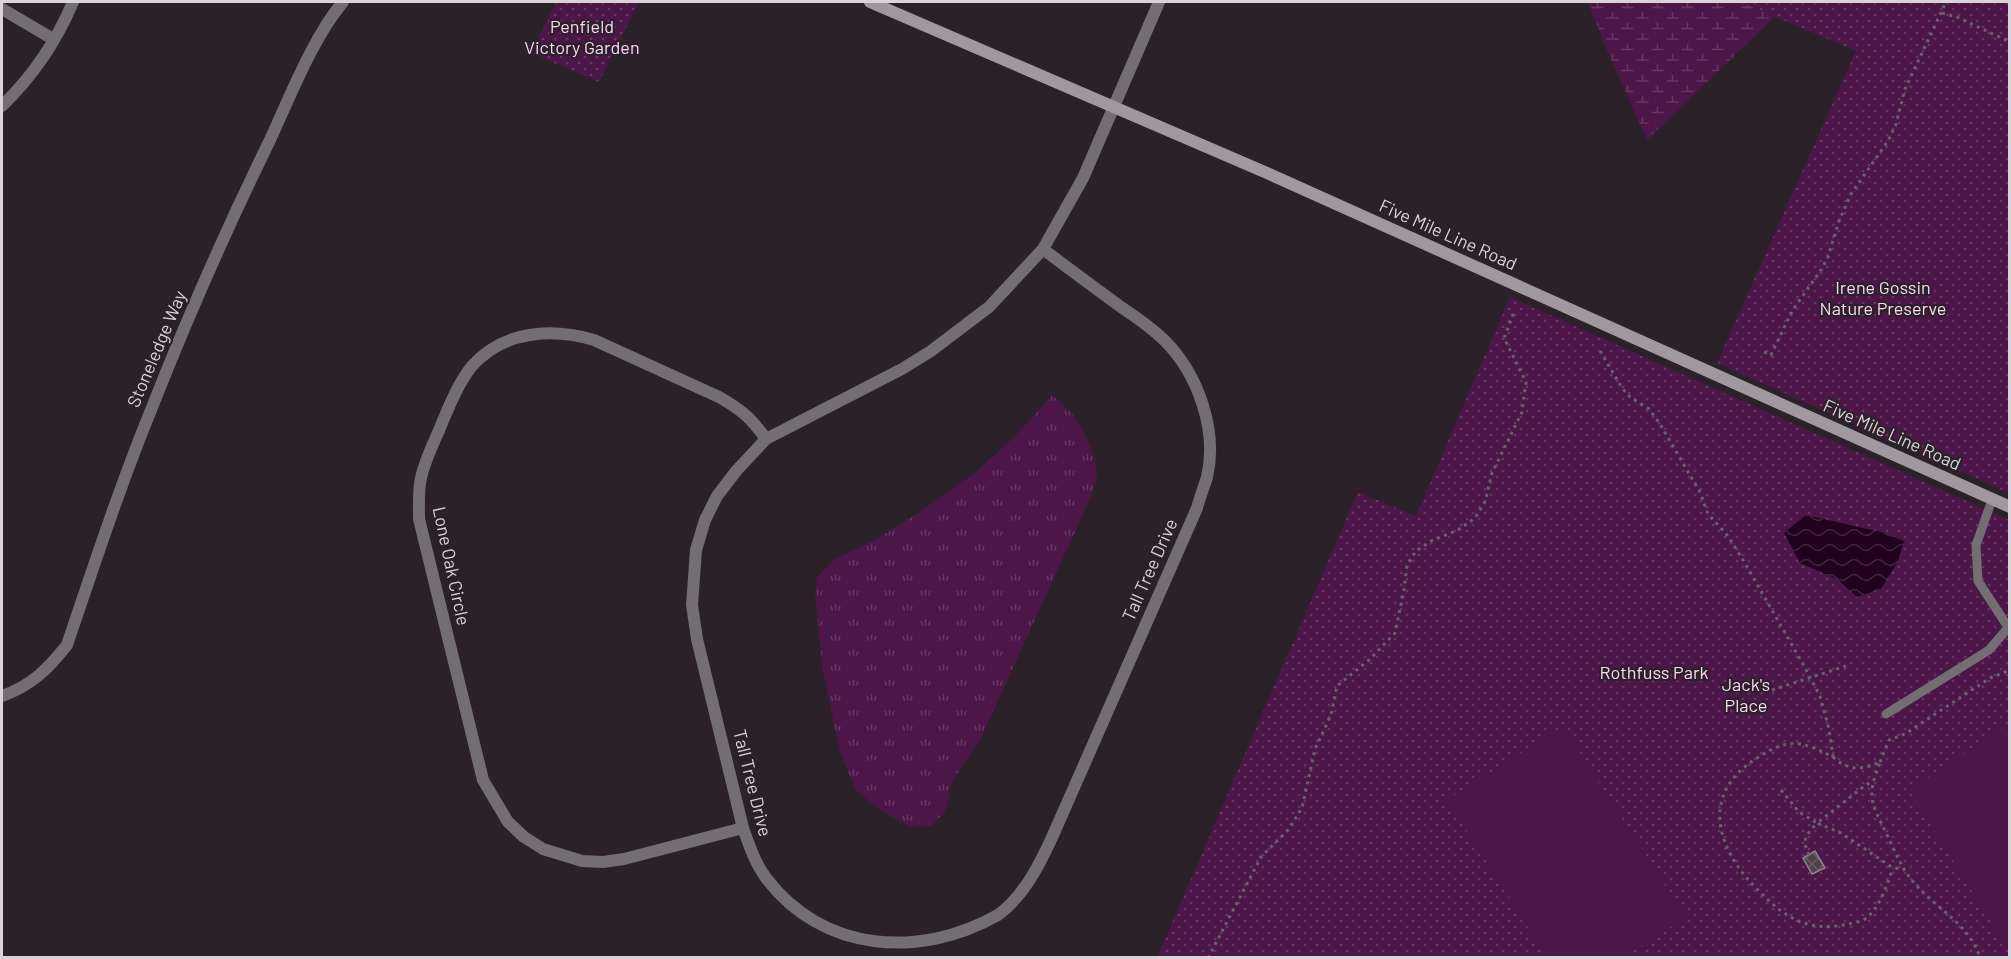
<svg xmlns="http://www.w3.org/2000/svg" width="2011" height="959" font-family="Barlow,sans-serif">
<style>
.grass{fill:url(#grass-tufts)}
.wetland{fill:url(#wetland-marsh)}
.park{fill:url(#park-dots)}
.pitch{fill:#4c1648}
.water{fill:url(#water-waves)}
.building{fill:url(#building-cross-hatch);stroke:#8e838c;stroke-width:1.5}
.lines{fill:none;stroke-linecap:round;stroke-linejoin:round}
.path{stroke:#6a6269;stroke-width:3;stroke-dasharray:3 4.5;stroke-linecap:butt}
.service{stroke:#736e72;stroke-width:9}
.minor{stroke:#736e72;stroke-width:12}
.secondary{stroke:#a0989f;stroke-width:12}
.labels{text-anchor:middle;stroke-width:4.5;stroke-linejoin:round;paint-order:stroke}
.park-label{font-size:18px;fill:#fdd5f7;stroke:#2a2129}
.street-label{font-size:18px;fill:#dad4d9;stroke:#2a2129}
</style>
<defs>
<pattern id="grass-tufts" width="24" height="20" patternUnits="userSpaceOnUse" patternTransform="scale(1.5)"><rect width="24" height="20" fill="#4c1648"/><path d="M3 7l-1-3M5 7V3M7 7l1-3M15 17l-1-3M17 17v-4M19 17l1-3" fill="none" stroke="#653762"/></pattern>
<pattern id="wetland-marsh" width="20" height="14" patternUnits="userSpaceOnUse" patternTransform="scale(1.5)"><rect width="20" height="14" fill="#4c1648"/><path d="M1 5h8M5 5V1M11 12h8M15 12V8" fill="none" stroke="#653762"/></pattern>
<pattern id="park-dots" width="8" height="8" patternUnits="userSpaceOnUse" patternTransform="scale(1.5)"><rect width="8" height="8" fill="#4c1648"/><path d="M2 2h.1M6 6h.1" fill="none" stroke="#653762" stroke-width="1.8" stroke-linecap="round"/></pattern>
<pattern id="water-waves" width="16" height="10" patternUnits="userSpaceOnUse" patternTransform="scale(1.5)"><rect width="16" height="10" fill="#21011e"/><path d="M0 5q4-4 8 0t8 0" fill="none" stroke="#41253e"/></pattern>
<pattern id="building-cross-hatch" width="8" height="8" patternUnits="userSpaceOnUse" patternTransform="scale(1.5)"><rect width="8" height="8" fill="#4c424a"/><path d="M0 0l8 8M0 8l8-8" fill="none" stroke="#655c64"/></pattern>
</defs>
<rect width="100%" height="100%" fill="#2a2129"/>
<path class="grass" d="M1052,396C1076,410 1094,445 1097,473C1097,482 1092,493 1089,501L981,738L952,782L945,812L931,826L911,827L885,813L856,791L840,752L822,666L815,594L817,577L833,560L875,540L920,512L976,472L1015,436Z"/>
<polygon class="wetland" points="1588,2 1790,2 1647,140 1606,48"/>
<g class="park">
<polygon points="556,2 639,2 599,82 531,53"/>
<polygon points="1740,2 2009,2 2009,493 1717,363 1856,51"/>
<polygon points="1510,297 2009,520 2009,957 1157,958 1358,492 1416,516"/>
</g>
<g class="pitch">
<polygon points="2009,723 2009,951 1909,790"/>
<polygon points="1563,726 1686,918 1622,957 1547,957 1447,800"/>
</g>
<polygon class="water" points="1806,515 1881,532 1904,541 1898,561 1881,589 1857,597 1837,579 1800,563 1784,533"/>
<polygon class="building" points="1815,851 1825,868 1812,874 1803,858"/>
<g class="lines">
<g class="path">
<polyline points="1942,13 1957,17 2010,42"/>
<path d="M1600,351L1622,388L1630,397L1649,409L1660,424L1700,492L1708,514L1728,536L1746,565L1799,657L1820,696L1829,729L1833,757C1800,740 1788,738 1757,758C1696,796 1719,854 1762,894C1775,907 1789,919 1807,924C1821,928 1834,927 1848,924C1853,923 1860,922 1865,919C1881,907 1886,886 1893,868"/>
<polyline points="1764,352 1771,355 1792,311 1821,270 1828,257 1839,221 1851,194 1888,141 1896,124 1905,89 1946,2"/>
<polyline points="1772,690 1846,666"/>
<path d="M1833,757C1848,771 1862,770 1880,762C1866,799 1871,801 1887,835C1896,853 1902,871 1917,886C1938,910 1970,925 1980,958"/>
<polyline points="1880,762 1889,740 1905,734 1990,678 2010,670"/>
<polyline points="1781,790 1799,812 1817,823 1867,784 1872,783"/>
<path d="M1809,855C1801,838 1806,836 1817,823L1841,833L1893,868L1903,869"/>
<polyline points="1208,958 1261,857 1288,830 1302,808 1315,749 1331,715 1337,686 1370,659 1395,633 1404,590 1407,565 1416,551 1431,541 1458,530 1475,518 1485,502 1492,473 1522,412 1526,382 1504,338 1514,312"/>
</g>
<g class="service">
<polyline points="1992,500 1976,545 1978,581 2010,630"/>
<polyline points="1886,714 1989,650 2007,629"/>
</g>
<g class="minor">
<polyline points="2,9 53,39"/>
<path d="M2,106C32,77 57,40 73,2"/>
<path d="M1043,249C1069,269 1095,288 1121,307C1136,317 1152,328 1165,341C1198,374 1218,431 1207,477C1204,487 1200,497 1197,508L1054,833C1041,862 1025,895 998,915C920,959 823,953 766,878C755,863 749,845 743,828L697,639L692,605L696,550L705,520L717,496L737,470L766,439L902,369L931,351L989,307L1043,249L1083,178L1159,2"/>
<path d="M2,696C31,686 48,669 67,645C94,565 121,483 153,405C188,316 227,228 269,142C289,99 313,37 343,2"/>
<path d="M743,828L624,859L603,862L582,861L543,849L524,837L508,822L483,780L419,519C419,505 418,491 421,478C425,459 435,441 442,423C450,404 459,382 472,366C504,330 552,328 594,340L719,397C742,410 751,418 766,439"/>
</g>
<polyline class="secondary" points="870,2 1267,173 2010,507"/>
</g>
<g class="labels">
<g class="park-label">
<text x="582" y="33">Penfield<tspan x="582" dy="21">Victory Garden</tspan></text>
<text x="1883" y="294">Irene Gossin<tspan x="1883" dy="21">Nature Preserve</tspan></text>
<text x="1654" y="679">Rothfuss Park</text>
<text x="1746" y="691">Jack's<tspan x="1746" dy="21">Place</tspan></text>
</g>
<g class="street-label">
<text transform="translate(1448 235) rotate(24)" y="6">Five Mile Line Road</text>
<text transform="translate(157 349) rotate(-67)" y="6">Stoneledge Way</text>
<text transform="translate(1892 435) rotate(24)" y="6">Five Mile Line Road</text>
<text transform="translate(451 566) rotate(78)" y="6">Lone Oak Circle</text>
<text transform="translate(1150 570) rotate(-66)" y="6">Tall Tree Drive</text>
<text transform="translate(752 783) rotate(76)" y="6">Tall Tree Drive</text>
</g>
</g>
<rect width="2011" height="959" fill="none" stroke="#dad4d9" stroke-width="6"/>
</svg>
